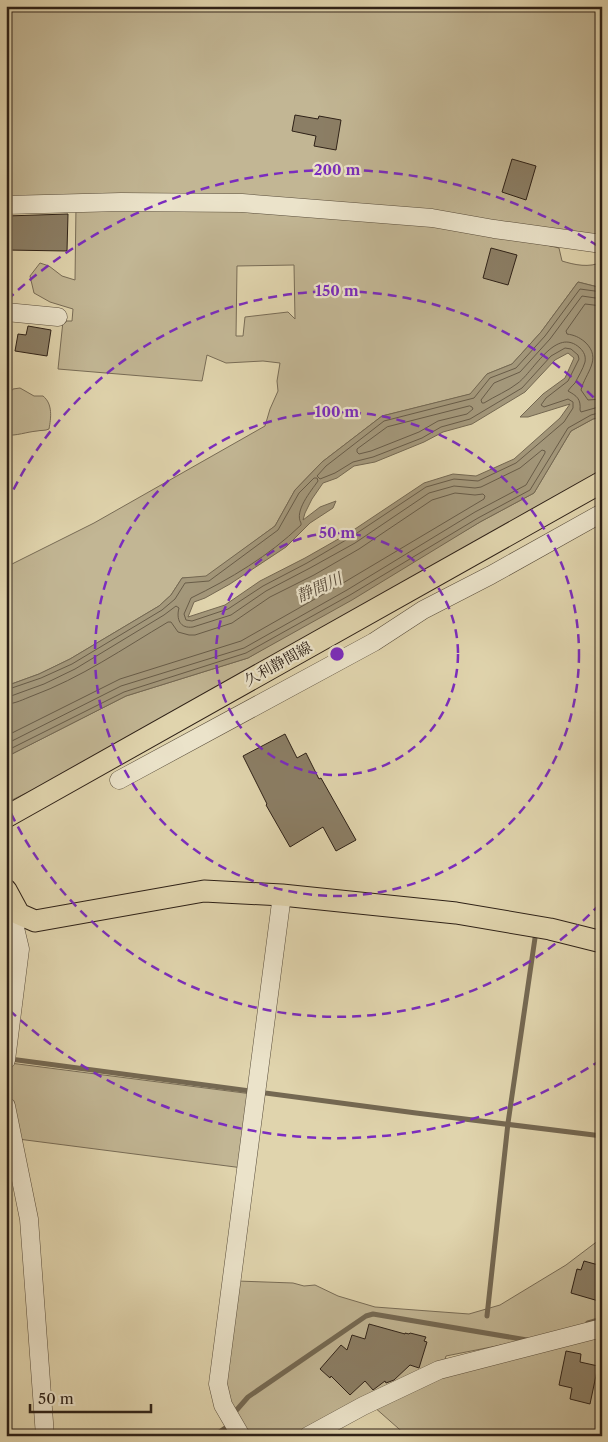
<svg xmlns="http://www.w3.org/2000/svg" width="608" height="1442" font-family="'Libre Caslon Text','Noto Serif JP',serif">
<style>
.green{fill:#c2b694;stroke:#786c56;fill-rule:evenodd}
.water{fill:#a3977a;stroke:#746852;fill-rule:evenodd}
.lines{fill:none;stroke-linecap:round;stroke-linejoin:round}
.shore{stroke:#685c48;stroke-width:1}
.stream{stroke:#746852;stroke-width:5}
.building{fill:#8b7e65;stroke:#2e2117}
.minor-casing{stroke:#5a4e3c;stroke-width:19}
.major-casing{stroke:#2e2117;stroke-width:23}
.minor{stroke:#ebe3ca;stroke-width:18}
.major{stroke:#e0d4ad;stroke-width:21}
.ring{fill:none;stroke:#7b2cbf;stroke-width:2.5;stroke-dasharray:9 6}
.labels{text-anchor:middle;stroke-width:4.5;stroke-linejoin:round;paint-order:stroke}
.street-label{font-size:15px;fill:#2e2117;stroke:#ebe3ca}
.water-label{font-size:16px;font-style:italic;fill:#574a3a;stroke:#ebe3ca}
.centre{fill:#7b2cbf;stroke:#ebe3ca;stroke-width:2.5}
.ring-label{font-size:15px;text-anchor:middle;font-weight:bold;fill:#7b2cbf;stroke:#ebe3ca;stroke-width:4.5;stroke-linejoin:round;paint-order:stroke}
</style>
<rect width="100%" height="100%" fill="#e0d4ad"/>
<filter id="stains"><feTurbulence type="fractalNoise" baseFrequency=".004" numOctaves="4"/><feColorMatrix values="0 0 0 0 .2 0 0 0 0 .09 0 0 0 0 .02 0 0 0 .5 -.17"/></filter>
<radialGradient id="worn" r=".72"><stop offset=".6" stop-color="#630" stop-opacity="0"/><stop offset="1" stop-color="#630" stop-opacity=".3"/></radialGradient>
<g class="green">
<polygon points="6,6 602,6 602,240 435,213 6,202"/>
<path d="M76,206H242L496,233L559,248L562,261C575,265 589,268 602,262V288L578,282L541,332L512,364L487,374L471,394L382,416L322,462L295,490L275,526L206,577L182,578L171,595L159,606L70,659L39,674L6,686V567L94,523L265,426L270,409L278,391L277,381L280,363L263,361L226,363L207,355L202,381L58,369L63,321H72L73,309L50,302L34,293L30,276L40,263L49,266L62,276L75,280ZM294,265L295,319L288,312L245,317L243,336H236L237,266Z"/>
<path d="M20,388L34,396H43C53,404 51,418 49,429C45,431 41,430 37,431C26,432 17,436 6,435V416L11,411L10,393L13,389Z"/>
<polygon points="602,417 602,475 105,754 6,803 6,757 126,696 248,658 480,522 534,493 571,431 593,419"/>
<path d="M10,1063L252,1094L243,1168L18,1139C11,1111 5,1092 10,1063Z"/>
<polygon points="599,1240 602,1241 602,1325 446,1356 444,1363 410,1376 298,1436 247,1436 222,1395 237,1281 293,1283 304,1286 315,1285 338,1296 375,1307 469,1314 500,1305 566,1265"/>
<polygon points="602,1336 602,1436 407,1436 373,1406 459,1367"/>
</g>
<path class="water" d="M578,282L602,288V417L593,419L571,431L534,493L480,522L352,600L248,658L126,696L6,757V686L39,674L70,659L159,606L171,595L182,578L206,576L275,526L295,490L322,462L382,416L470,394L487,374L512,364L541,332ZM568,353L574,358L565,378L543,394L520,417H528L570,404L560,418L514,459L476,476L453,474L424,483L349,533L305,558L260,581L225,605L188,617L194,602L205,598L230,584L286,547L310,523L333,508L336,501L320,507L303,520L305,513L312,499L323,483L337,478L354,466L375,462L424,442L443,432L472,424L525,392L555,360Z"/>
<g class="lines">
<g class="shore">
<path d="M602,299L582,296L550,339L520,372L494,383L481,400L482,403H484C495,396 508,391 518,383C534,371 556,326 580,348C584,352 586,356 585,362C583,369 578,377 575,383C572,386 570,388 568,391C577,396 581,399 580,410L581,412L602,406"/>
<path d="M602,306L585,304L566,331L567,334C574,335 579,337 585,342C603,359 585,373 581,390L588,400L602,399"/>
<polygon points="470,406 472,407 473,409 467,414 438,421 419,432 371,451 359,454 357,452 357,449 387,427"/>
<path d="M6,690L41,678L72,664L162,610L175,599L185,583L209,581L278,530L299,493L314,478H317L318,481C311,491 294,511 301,523V525C269,556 230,579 191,598L184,614L186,620L192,621L228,609L263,586L307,563L351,537L426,487L454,479L478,481L516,463L564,422L573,408V402L568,399L544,407L541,405L546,398L568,381L579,359L578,355L571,349L565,348L551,356L522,388L470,419L441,427L422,438L373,457L353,462L335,473L320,479L317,476L326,466L384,421L474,398L490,378L516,368L545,336L580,289L602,292"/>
<path d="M6,696H11L44,684L75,669L164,615L176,606L179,608C176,619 180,629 193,627L231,615L266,591L310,568L355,543L429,493L454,486L475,488L481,487L520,468L542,450L545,451V453L526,485L475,512L347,590L244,648L121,686L6,744"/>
<path d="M6,704C15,704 24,699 32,696C81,678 124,648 168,622H171L178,632L189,635H195L232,623L270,597L314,575L359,549L432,500L455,493L475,495L483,494L485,496L484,499L343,583L241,641L120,679L6,736"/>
<polyline points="6,751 124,692 246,653 350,595 478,518 530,490 568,428 591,415 602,412"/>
</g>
<g class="stream">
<polyline points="10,1059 416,1113 602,1136"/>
<polyline points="487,1316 508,1123 535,938"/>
<polyline points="588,1323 602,1319"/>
<polyline points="234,1413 248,1397 366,1316 373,1314 527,1340"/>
<polyline points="214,1436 228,1426"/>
</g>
</g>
<g class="building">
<polygon points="295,115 318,119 319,116 341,120 336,150 314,146 316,136 292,131"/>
<polygon points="512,159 536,166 526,200 502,192"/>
<polygon points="68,214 67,251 6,250 6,216"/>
<polygon points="491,248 517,255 508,285 483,278"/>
<polygon points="28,326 51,330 47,356 15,351 18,334 26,335"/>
<polygon points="285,734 297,758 306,753 319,779 321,778 356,840 336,851 323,827 290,847 266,805 267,804 243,756"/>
<polygon points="584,1261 602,1266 602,1302 571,1293 577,1269 581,1270"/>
<polygon points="369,1324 405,1334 405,1333 409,1334 410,1333 426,1337 424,1341 427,1342 419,1368 410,1365 394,1380 386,1383 385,1381 373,1390 365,1381 350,1395 331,1376 330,1378 320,1369 341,1345 347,1350 352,1335 365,1339"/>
<polygon points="566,1351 581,1354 580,1362 598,1366 590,1404 570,1399 572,1388 559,1385"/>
</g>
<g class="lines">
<defs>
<g id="minor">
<polyline points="6,205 121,202 242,203 432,218 494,229 602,244"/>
<polyline points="6,312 58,317"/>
<polyline points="119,780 374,642 423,610 491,575 602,513"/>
<polyline points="6,1060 20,949 15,928 19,914"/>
<polyline points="6,1106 29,1219 45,1436"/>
<polyline points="241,1436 223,1405 218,1384 282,895"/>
<polyline points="308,1436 363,1406 439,1370 602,1328"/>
</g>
<g id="major">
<polyline points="6,817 602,482"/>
<polyline points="6,890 19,914 35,921 204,891 282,895 456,913 550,929 602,942"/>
</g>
</defs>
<use href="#minor" class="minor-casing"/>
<use href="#major" class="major-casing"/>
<use href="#minor" class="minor"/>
<use href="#major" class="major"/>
</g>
<g class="ring">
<circle cx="337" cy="654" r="121"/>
<circle cx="337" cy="654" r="242"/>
<path d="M600 904A363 363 0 0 1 7 805M7 503A363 363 0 0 1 600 404"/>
<path d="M601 1060A484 484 0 0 1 7 1008M7 300A484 484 0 0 1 601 248"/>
</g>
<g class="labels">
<g class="street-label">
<text transform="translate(278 664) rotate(-29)" y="5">久利静間線</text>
</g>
<g class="water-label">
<text transform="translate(319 587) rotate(-24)" y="6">静間川</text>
</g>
</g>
<circle cx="337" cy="654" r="8" class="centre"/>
<g class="ring-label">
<text x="337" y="175">200 m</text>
<text x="337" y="296">150 m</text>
<text x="337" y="417">100 m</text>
<text x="337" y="538">50 m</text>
</g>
<rect width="608" height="1442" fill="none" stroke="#e0d4ad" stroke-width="25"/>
<rect x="8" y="8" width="593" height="1427" fill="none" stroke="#2e2117" stroke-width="2.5"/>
<rect x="12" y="12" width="583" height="1417" fill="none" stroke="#2e2117"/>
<path d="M30 1404v8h121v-8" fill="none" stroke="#2e2117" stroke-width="2.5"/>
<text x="38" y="1404" font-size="15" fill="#2e2117" stroke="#ebe3ca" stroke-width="4" paint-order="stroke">50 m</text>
<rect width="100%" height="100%" filter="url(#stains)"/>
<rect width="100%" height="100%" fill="url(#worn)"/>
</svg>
